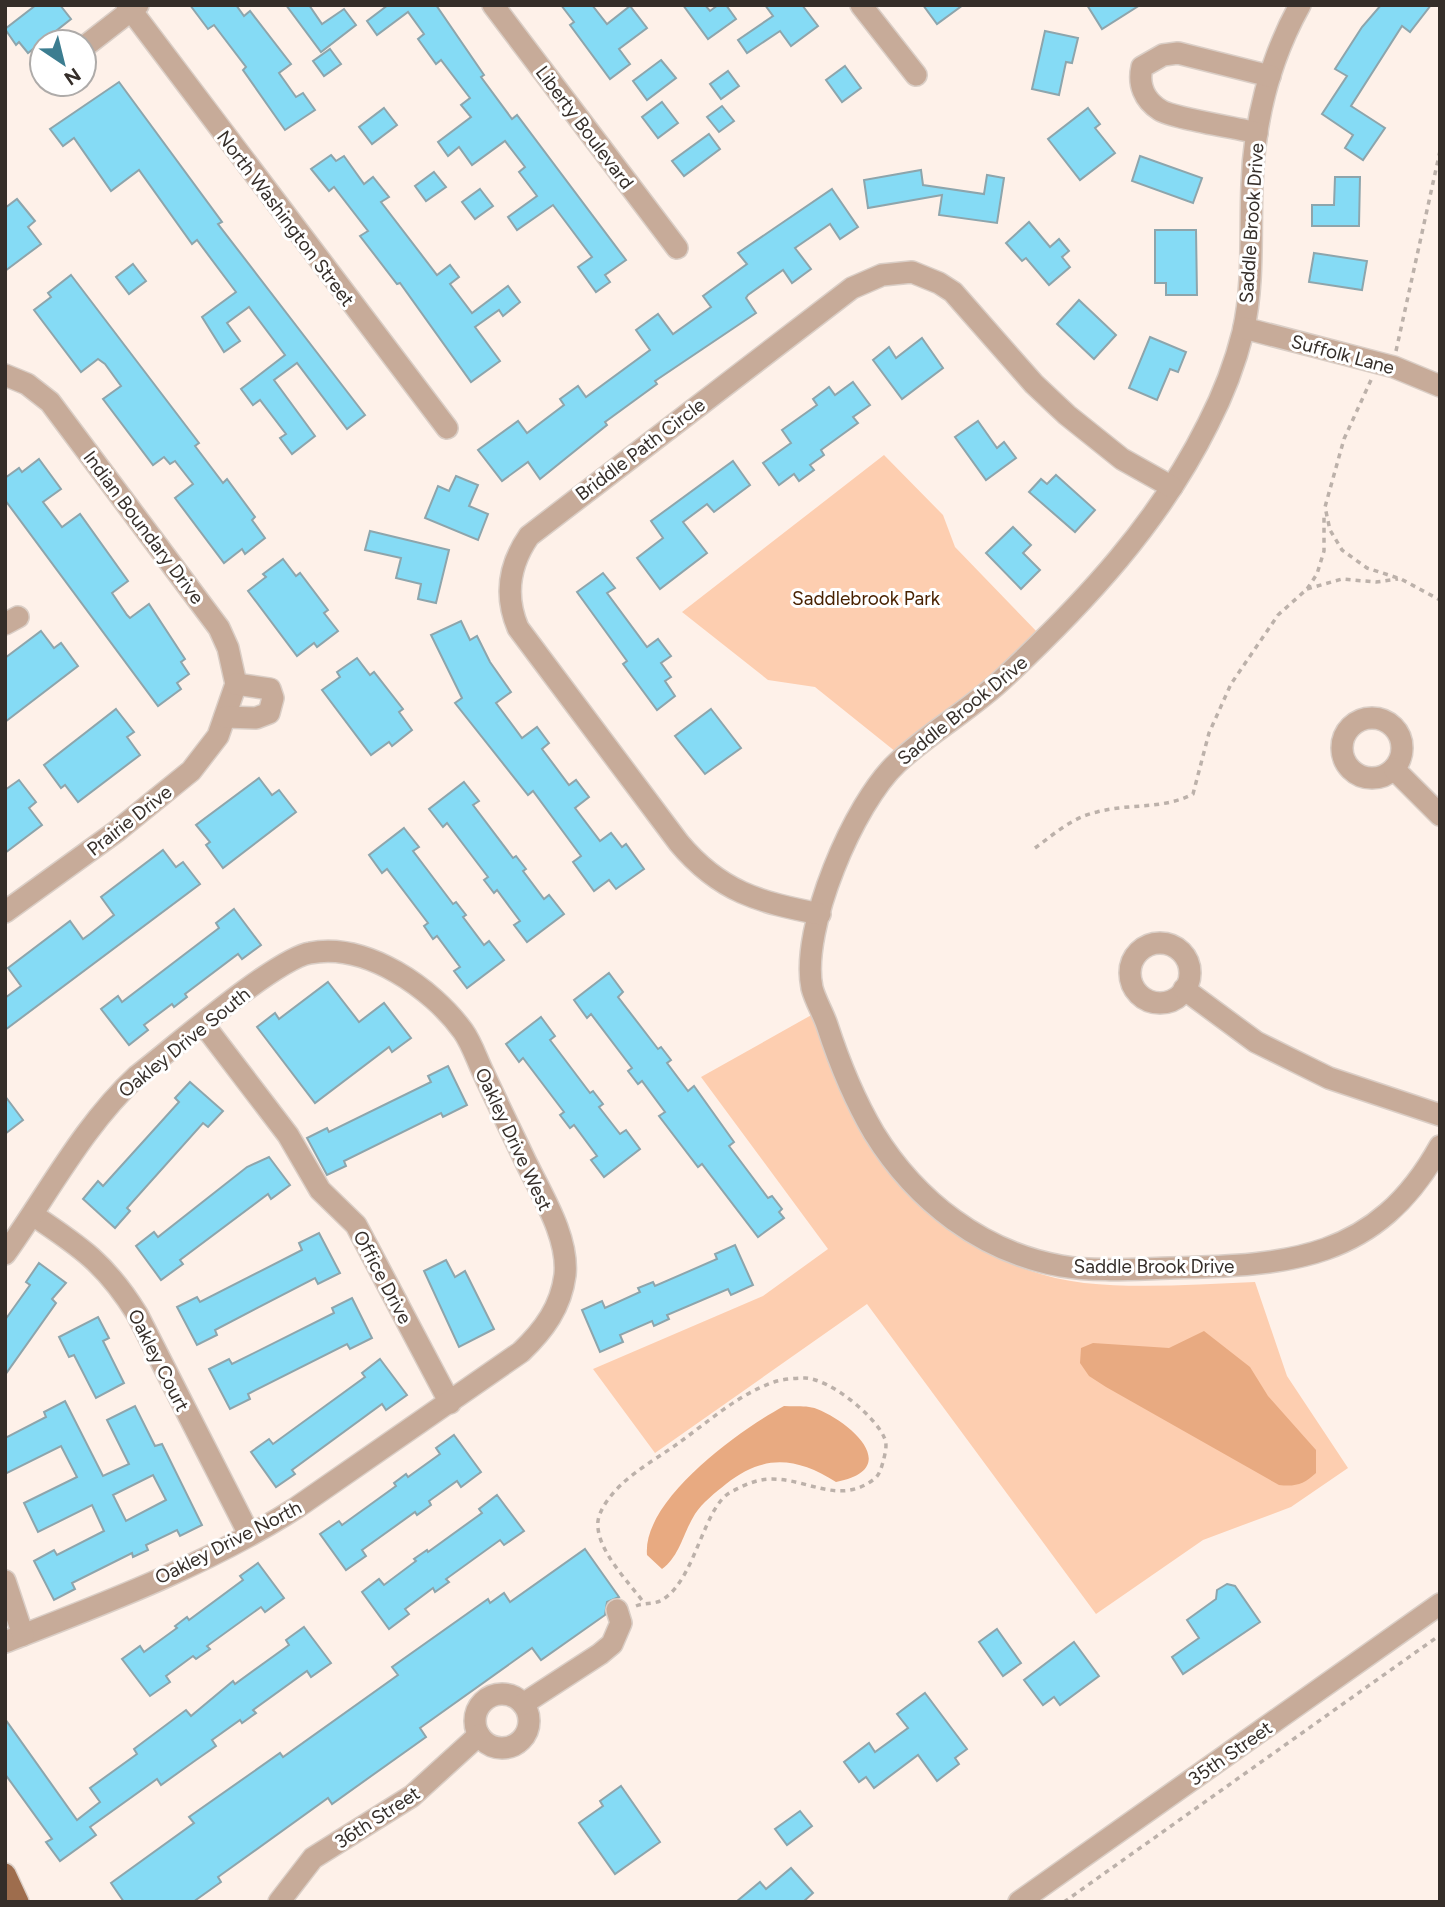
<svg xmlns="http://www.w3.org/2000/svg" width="1445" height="1907" font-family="Figtree,sans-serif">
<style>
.green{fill:#fdceb0}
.water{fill:#e8aa81}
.building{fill:#85dbf5;stroke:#8da5ac;stroke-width:2;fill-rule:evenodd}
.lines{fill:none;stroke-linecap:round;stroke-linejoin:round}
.minor-casing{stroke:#dacec6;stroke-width:24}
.major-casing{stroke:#dacec6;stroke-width:24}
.path{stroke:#bcb1aa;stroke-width:3.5;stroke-dasharray:5 5;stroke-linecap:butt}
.minor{stroke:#c7ab99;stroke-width:21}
.major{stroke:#9e6d4d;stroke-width:21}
.labels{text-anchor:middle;stroke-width:6;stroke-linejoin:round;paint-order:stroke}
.street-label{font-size:19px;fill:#352e29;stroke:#fff}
.park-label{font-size:19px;fill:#492202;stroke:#fff}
</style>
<rect width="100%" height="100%" fill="#fef1e9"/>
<g class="green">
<polygon points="884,455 943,515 955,547 1040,635 896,752 815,687 768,680 682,612"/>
<path d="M815,1013C823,1037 829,1061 838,1084C880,1187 971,1269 1084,1283C1140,1289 1198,1284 1255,1282L1287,1376L1348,1468L1291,1507L1203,1540L1096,1614L867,1304L655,1453L593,1369L763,1296L828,1249L701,1077Z"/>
</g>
<g class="water">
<path d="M1204,1331L1250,1367L1268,1396L1316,1450V1473C1304,1484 1296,1487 1279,1485L1106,1387L1089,1376L1080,1363L1081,1348L1093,1343L1169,1348Z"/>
<path d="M784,1406C794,1407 807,1405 817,1409C852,1423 903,1469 836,1482C796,1457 764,1454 726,1484C716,1492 702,1503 695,1514C683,1533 680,1556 662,1569L647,1555C642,1500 740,1430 784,1406Z"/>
</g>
<g class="building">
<polygon points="36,5 60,5 71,19 28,53 19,42 16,45 5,29"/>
<polygon points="190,5 236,5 244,16 250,11 291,64 279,73 296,97 303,93 315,110 285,130 243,70 246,67 214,25 208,29"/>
<polygon points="286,5 309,5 322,24 344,9 356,25 321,52"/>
<polygon points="388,5 436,5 484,75 481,77 512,119 517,115 626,260 605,275 610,282 596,292 578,267 592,257 553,205 517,230 508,217 537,196 519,172 525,167 505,141 472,165 459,147 448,156 438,142 471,117 461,105 470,98 441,60 436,64 418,39 424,34 408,12 377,35 367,21"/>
<polygon points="561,5 592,5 607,24 630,6 647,28 619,49 630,64 610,79 570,25 574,22"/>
<polygon points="683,5 705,5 710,11 718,5 726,5 736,19 708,39"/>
<polygon points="765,5 802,5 818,26 791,46 780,31 747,53 738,40 773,16"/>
<polygon points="923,5 963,5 937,24"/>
<polygon points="1087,5 1140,5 1102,29"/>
<polygon points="1381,5 1431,5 1410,32 1402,26 1351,106 1385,128 1363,160 1345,148 1353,135 1322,114 1347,76 1335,69 1362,27"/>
<polygon points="1045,31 1078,38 1072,63 1066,62 1059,95 1032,89"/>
<polygon points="330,49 341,64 324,76 313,61"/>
<polygon points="661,60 676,78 647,100 633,81"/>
<polygon points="845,66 861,88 842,102 826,80"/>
<polygon points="728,71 739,86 721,99 710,84"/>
<polygon points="119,82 222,222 218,224 365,415 347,429 297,363 274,380 315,436 292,454 280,438 286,434 260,400 253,405 241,389 285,355 249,307 227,323 240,341 224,352 202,317 236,292 197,240 192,244 139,170 111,191 74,138 63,146 50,129"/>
<polygon points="662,102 678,123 658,138 642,117"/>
<polygon points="722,106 734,121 719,132 707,117"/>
<polygon points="384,108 397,125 372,144 359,127"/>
<polygon points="1088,108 1100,124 1095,128 1115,153 1080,180 1048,139"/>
<polygon points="709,134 720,149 684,176 672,161"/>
<polygon points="331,155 336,161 344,156 364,184 373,177 389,197 381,202 437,275 450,265 459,277 450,284 472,313 508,286 520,302 503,316 499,310 475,327 500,361 471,382 400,283 397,284 360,236 368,231 334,187 329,191 311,169"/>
<polygon points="1140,156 1202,178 1193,203 1132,181"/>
<polygon points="921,170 923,185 984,194 987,175 1004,178 997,223 939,215 942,195 868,208 864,180"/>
<polygon points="434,172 446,187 426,201 415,186"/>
<polygon points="1335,177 1360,177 1359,226 1312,226 1312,205 1334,205"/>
<polygon points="480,189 493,206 475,219 462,202"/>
<polygon points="832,189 858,227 840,239 830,224 795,248 811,269 792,283 783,270 748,295 746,298 756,313 655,381 657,384 605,422 607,425 540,479 528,462 502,481 478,450 518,421 527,433 564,405 560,399 578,386 586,397 650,350 636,330 658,314 673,334 711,307 703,296 747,264 738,253"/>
<polygon points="17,199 35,221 28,227 41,244 5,271 5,208"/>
<polygon points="1029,222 1050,247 1059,239 1069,251 1062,257 1070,267 1049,285 1026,258 1022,261 1006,243"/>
<polygon points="1155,230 1196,230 1197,295 1166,295 1166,283 1155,283"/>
<polygon points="1314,253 1367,261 1362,290 1309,282"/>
<polygon points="133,264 146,281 129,294 116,277"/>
<polygon points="71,275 199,443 195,446 223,483 227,479 255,517 252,520 265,538 245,554 242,549 224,563 175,498 193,484 175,461 170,464 164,457 153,465 103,399 121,386 105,364 98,359 81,372 34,310 51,297 48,293"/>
<polygon points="1079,300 1116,335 1094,359 1057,324"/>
<polygon points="1150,337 1186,352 1178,372 1170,369 1157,400 1129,388"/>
<polygon points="922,338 943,368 902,399 873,360 889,347 896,358"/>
<polygon points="853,382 870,405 853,417 858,423 821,450 824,455 810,465 814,470 799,481 794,474 779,485 763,463 791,443 782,430 817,405 813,399 829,387 835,395"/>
<polygon points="978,421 997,448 1004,442 1016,458 986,480 955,437"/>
<polygon points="39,459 61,489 43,502 62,527 80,514 128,581 112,593 127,615 130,618 149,604 185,659 181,662 189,674 177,683 181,689 158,706 5,500 5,478 19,468 22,472"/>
<polygon points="733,461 750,485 714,512 707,504 683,522 707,553 660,589 637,558 663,538 651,521"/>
<polygon points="1056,475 1095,510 1075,532 1029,492 1041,479 1047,484"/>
<polygon points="456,476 478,485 469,506 488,514 478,540 425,518 438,486 449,491"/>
<polygon points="1013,527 1031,545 1023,553 1040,570 1021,589 986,553"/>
<polygon points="370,531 449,550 436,603 418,599 421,584 396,578 401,558 365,550"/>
<polygon points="283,559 296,576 300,573 328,610 324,613 338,631 317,647 314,643 297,656 248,591 266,577 263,574"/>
<polygon points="603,573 615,588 607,593 647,647 658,639 671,656 661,663 671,677 665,681 675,696 657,710 623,664 627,661 577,592"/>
<polygon points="461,621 470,640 477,636 490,662 511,692 496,703 522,738 537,727 549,743 542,749 569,785 576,780 589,797 575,808 600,841 611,833 622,847 626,844 644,869 616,889 609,880 594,891 573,862 581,856 533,791 528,795 455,703 462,698 431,635"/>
<polygon points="41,631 54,648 61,643 78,666 5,722 5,658"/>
<polygon points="357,658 370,675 374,672 403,709 399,712 412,730 392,746 389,742 371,755 322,690 340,677 337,672"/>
<polygon points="116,709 134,732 127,737 140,755 78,802 65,785 61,788 44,765"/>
<polygon points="711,709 741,748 705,774 675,736"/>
<polygon points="259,778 272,795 279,790 296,812 223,868 206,845 210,842 196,825"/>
<polygon points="19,780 36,802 29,808 42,825 5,853 5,790"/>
<polygon points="464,782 479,801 473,805 513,858 516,856 526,869 523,871 544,899 549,895 564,914 527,942 514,925 520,921 497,890 494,893 484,880 488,877 447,823 443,827 429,809"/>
<polygon points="404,828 419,847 413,851 453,904 456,902 466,915 463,917 484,945 489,941 504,960 467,988 454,971 460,967 437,936 433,939 424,926 428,923 387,869 382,873 369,855"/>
<polygon points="163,850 176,867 183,862 200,884 5,1030 5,998 21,986 8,968 70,921 83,939 90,934 114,915 101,897"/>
<polygon points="234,909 261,945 242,959 238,954 185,994 187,997 174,1007 172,1004 144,1025 148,1030 129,1045 101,1009 118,996 122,1002 219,928 216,923"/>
<polygon points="609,973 623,992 618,997 658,1049 661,1047 671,1060 667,1063 688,1091 694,1086 734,1142 729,1146 768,1198 772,1196 782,1209 779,1212 784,1218 758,1237 702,1164 698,1167 659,1116 665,1112 642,1081 638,1084 628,1071 632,1068 591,1014 587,1018 574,1000"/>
<polygon points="328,982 359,1022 384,1003 411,1038 392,1052 389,1047 315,1103 257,1027 275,1013 279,1019"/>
<polygon points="541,1017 555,1036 550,1040 590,1093 593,1091 603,1104 599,1107 620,1134 626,1130 640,1149 604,1177 591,1160 597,1156 574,1125 570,1128 560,1115 564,1112 523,1058 519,1062 506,1044"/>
<polygon points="448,1066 467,1105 443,1117 441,1113 344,1161 346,1166 327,1175 307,1138 327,1128 329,1132 431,1082 428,1076"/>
<polygon points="190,1082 223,1111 208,1127 203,1123 127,1208 130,1211 115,1228 83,1199 98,1181 103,1186 179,1102 175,1098"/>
<polygon points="5,1096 23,1120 5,1134"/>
<polygon points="269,1157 290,1185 271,1199 268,1194 180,1260 183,1264 161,1280 136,1246 154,1232 158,1237 247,1167"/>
<polygon points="319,1233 340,1273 318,1284 315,1278 215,1330 217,1335 197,1345 177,1307 197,1297 200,1302 302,1250 299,1243"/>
<polygon points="735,1245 753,1285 731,1295 728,1289 667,1315 669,1319 654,1326 652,1321 620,1335 623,1342 600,1352 582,1310 602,1301 605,1308 640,1292 638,1288 653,1282 655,1286 717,1259 715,1254"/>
<polygon points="446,1260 455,1277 465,1271 494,1329 459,1347 424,1271"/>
<polygon points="39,1263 66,1283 52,1299 56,1303 5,1375 5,1320 30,1285 26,1282"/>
<polygon points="352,1298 372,1338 350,1349 347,1344 248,1394 250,1399 230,1409 209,1369 229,1359 232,1364 334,1313 332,1308"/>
<polygon points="98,1317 109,1338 103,1341 124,1383 96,1398 74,1355 69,1357 59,1337"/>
<polygon points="380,1359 407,1395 386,1410 382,1404 292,1470 295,1474 276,1487 251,1452 269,1439 273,1444 365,1377 362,1373"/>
<path d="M65,1401L103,1476L129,1464L107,1420L135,1406L155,1446L162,1444L202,1525L180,1536L177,1530L146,1545L148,1550L133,1557L132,1553L72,1583L75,1589L54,1600L34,1561L54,1550L57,1555L104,1531L92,1505L38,1532L24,1503L77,1477L61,1446L5,1474V1438L46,1417L44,1412ZM153,1475L166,1500L126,1521L113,1495Z"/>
<polygon points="454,1435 481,1472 461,1487 457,1481 429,1501 431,1505 417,1515 415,1512 362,1550 366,1556 346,1570 320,1534 339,1521 342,1525 396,1486 394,1483 406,1474 408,1477 440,1454 436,1448"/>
<polygon points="497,1495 524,1531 504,1545 500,1540 446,1579 449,1582 435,1592 433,1588 405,1609 409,1614 389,1629 362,1592 379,1579 384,1585 416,1561 414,1559 427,1550 428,1552 482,1513 479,1509"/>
<polygon points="585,1549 619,1597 607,1602 605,1615 541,1660 532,1648 420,1728 426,1737 332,1804 328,1798 218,1877 221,1882 193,1902 124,1902 111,1883 194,1823 189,1817 280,1753 283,1757 398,1675 392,1667 488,1599 490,1603 504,1593 510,1602"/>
<polygon points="258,1563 284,1598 265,1612 261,1607 207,1646 210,1649 196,1659 193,1656 166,1676 170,1682 150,1696 122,1659 140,1646 144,1652 177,1628 175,1626 187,1617 189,1620 243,1580 240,1576"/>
<polygon points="1227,1584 1235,1586 1260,1622 1183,1674 1172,1657 1199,1638 1187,1620 1216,1599 1217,1590"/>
<polygon points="304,1627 331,1663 311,1677 307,1671 253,1710 256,1713 242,1723 240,1720 212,1740 216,1746 196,1760 161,1785 157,1779 90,1827 96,1835 60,1861 46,1842 52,1839 5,1774 5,1719 77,1820 100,1802 90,1788 137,1754 134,1749 186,1710 191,1716 233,1681 235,1684 289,1645 286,1640"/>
<polygon points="997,1629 1021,1663 1003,1676 979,1642"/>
<polygon points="1074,1642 1099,1676 1060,1705 1054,1697 1043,1705 1024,1680"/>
<polygon points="925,1693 967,1749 955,1758 959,1764 937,1781 918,1755 874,1788 866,1777 859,1782 844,1762 869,1743 875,1752 908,1728 897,1714"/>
<polygon points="621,1786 660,1842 615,1874 579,1823 603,1806 600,1801"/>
<polygon points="800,1811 812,1826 787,1845 775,1829"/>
<polygon points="791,1868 813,1893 803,1902 736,1902 760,1882 766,1889"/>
</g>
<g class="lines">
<defs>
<g id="minor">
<polyline points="127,5 447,428"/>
<polyline points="493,5 677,248"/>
<polyline points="861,5 916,75"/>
<path d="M1300,5C1270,59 1254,122 1252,185C1250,233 1254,284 1243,332C1235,364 1223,395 1208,424C1159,523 1085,602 1005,677C972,709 931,731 897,763C854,803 800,929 812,988C815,1000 823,1013 827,1025C839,1062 854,1099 874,1133C916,1201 982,1252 1061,1266C1097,1272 1134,1269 1170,1268C1289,1265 1376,1261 1440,1146"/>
<polyline points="84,47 138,5"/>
<path d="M1257,133C1238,128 1172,118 1160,110C1144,100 1138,84 1142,67L1163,55L1178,53L1270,76"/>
<polyline points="1244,328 1394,367 1440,386"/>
<polyline points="5,375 27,384 50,402 219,628 228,648 236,684 218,736 191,771 117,831 5,912"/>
<polyline points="5,624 18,617"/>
<polyline points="225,717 256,718 269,713 273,698 270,689 236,684"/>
<circle cx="1372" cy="748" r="30"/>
<polyline points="1394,769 1440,815"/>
<path d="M820,914C759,902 720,892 679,843L518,628C504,595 509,565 529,536L852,288L882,275L912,272L939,283L953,292L1034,384L1067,415L1122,459L1172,487"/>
<circle cx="1160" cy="973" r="30"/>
<polyline points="1184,989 1256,1042 1329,1078 1440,1115"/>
<polyline points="204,1025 288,1135 320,1190 356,1225 450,1403"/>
<path d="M33,1215C81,1247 106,1264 137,1314L249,1534"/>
<path d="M5,1254C48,1194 83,1126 137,1076C171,1050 275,959 310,953C366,942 432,988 463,1031C471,1042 476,1057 482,1070C495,1098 509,1127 523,1156C539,1191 569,1235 565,1275C561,1307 544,1330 521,1352L296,1508C207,1565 103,1604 5,1642"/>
<polyline points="5,1581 23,1635"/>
<circle cx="502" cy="1721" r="27"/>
<polyline points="523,1704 600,1654 612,1644 621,1623 617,1610"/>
<polyline points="279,1902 313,1858 412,1796 479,1735"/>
<polyline points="1019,1902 1440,1604"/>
</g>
<polyline id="major" points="5,1874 18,1902"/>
</defs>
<use href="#minor" class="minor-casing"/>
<use href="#major" class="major-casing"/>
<g class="path">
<polyline points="1396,351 1440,151"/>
<polyline points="1371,380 1344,439 1325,507 1330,530 1342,550 1367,568 1401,579 1440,600"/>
<polyline points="1307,589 1342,579 1376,582 1398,579"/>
<path d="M1035,848C1054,834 1073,817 1097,812C1130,803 1162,810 1193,794L1209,733L1231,684L1278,615L1307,589L1317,574L1324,551V513"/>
<path d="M636,1606C646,1602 657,1605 665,1598C696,1576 704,1506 731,1492C744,1485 757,1479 772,1479C808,1479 839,1505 873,1480C879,1476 881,1469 883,1462C885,1454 888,1444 884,1437C874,1415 830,1379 805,1378C795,1378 783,1379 774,1382C739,1394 709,1421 680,1442C662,1455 641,1467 624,1482C614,1491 600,1507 598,1521C595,1549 629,1582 644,1603"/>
<polyline points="1064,1902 1440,1635"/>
</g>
<use href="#minor" class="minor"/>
<use href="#major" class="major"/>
</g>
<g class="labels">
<g class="street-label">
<text transform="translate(585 127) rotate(53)" y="7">Liberty Boulevard</text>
<text transform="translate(286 218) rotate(53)" y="7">North Washington Street</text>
<text transform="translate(1251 223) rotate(-86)" y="7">Saddle Brook Drive</text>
<text transform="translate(1343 354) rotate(15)" y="7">Suffolk Lane</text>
<text transform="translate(640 449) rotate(-37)" y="7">Briddle Path Circle</text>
<text transform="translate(144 527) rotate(53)" y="7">Indian Boundary Drive</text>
<text transform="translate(962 710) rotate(-39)" y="7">Saddle Brook Drive</text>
<text transform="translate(129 820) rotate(-38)" y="7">Prairie Drive</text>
<text transform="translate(184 1042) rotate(-39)" y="7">Oakley Drive South</text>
<text transform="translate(514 1139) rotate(65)" y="7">Oakley Drive West</text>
<text x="1154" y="1273">Saddle Brook Drive</text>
<text transform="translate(383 1277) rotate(62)" y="7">Office Drive</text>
<text transform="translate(159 1360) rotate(63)" y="7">Oakley Court</text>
<text transform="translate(228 1542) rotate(-27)" y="7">Oakley Drive North</text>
<text transform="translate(1230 1753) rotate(-35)" y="7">35th Street</text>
<text transform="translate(377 1817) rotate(-33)" y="7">36th Street</text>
</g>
<g class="park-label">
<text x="866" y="605">Saddlebrook Park</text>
</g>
</g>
<rect width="1445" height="1907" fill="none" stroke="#352e29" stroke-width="14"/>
<g transform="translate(63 63) rotate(145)"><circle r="33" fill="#ffffff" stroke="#aeaba9" stroke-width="2"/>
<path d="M0-5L12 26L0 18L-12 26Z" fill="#3c7d90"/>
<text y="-10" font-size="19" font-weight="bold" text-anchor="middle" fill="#352e29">N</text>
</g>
</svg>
